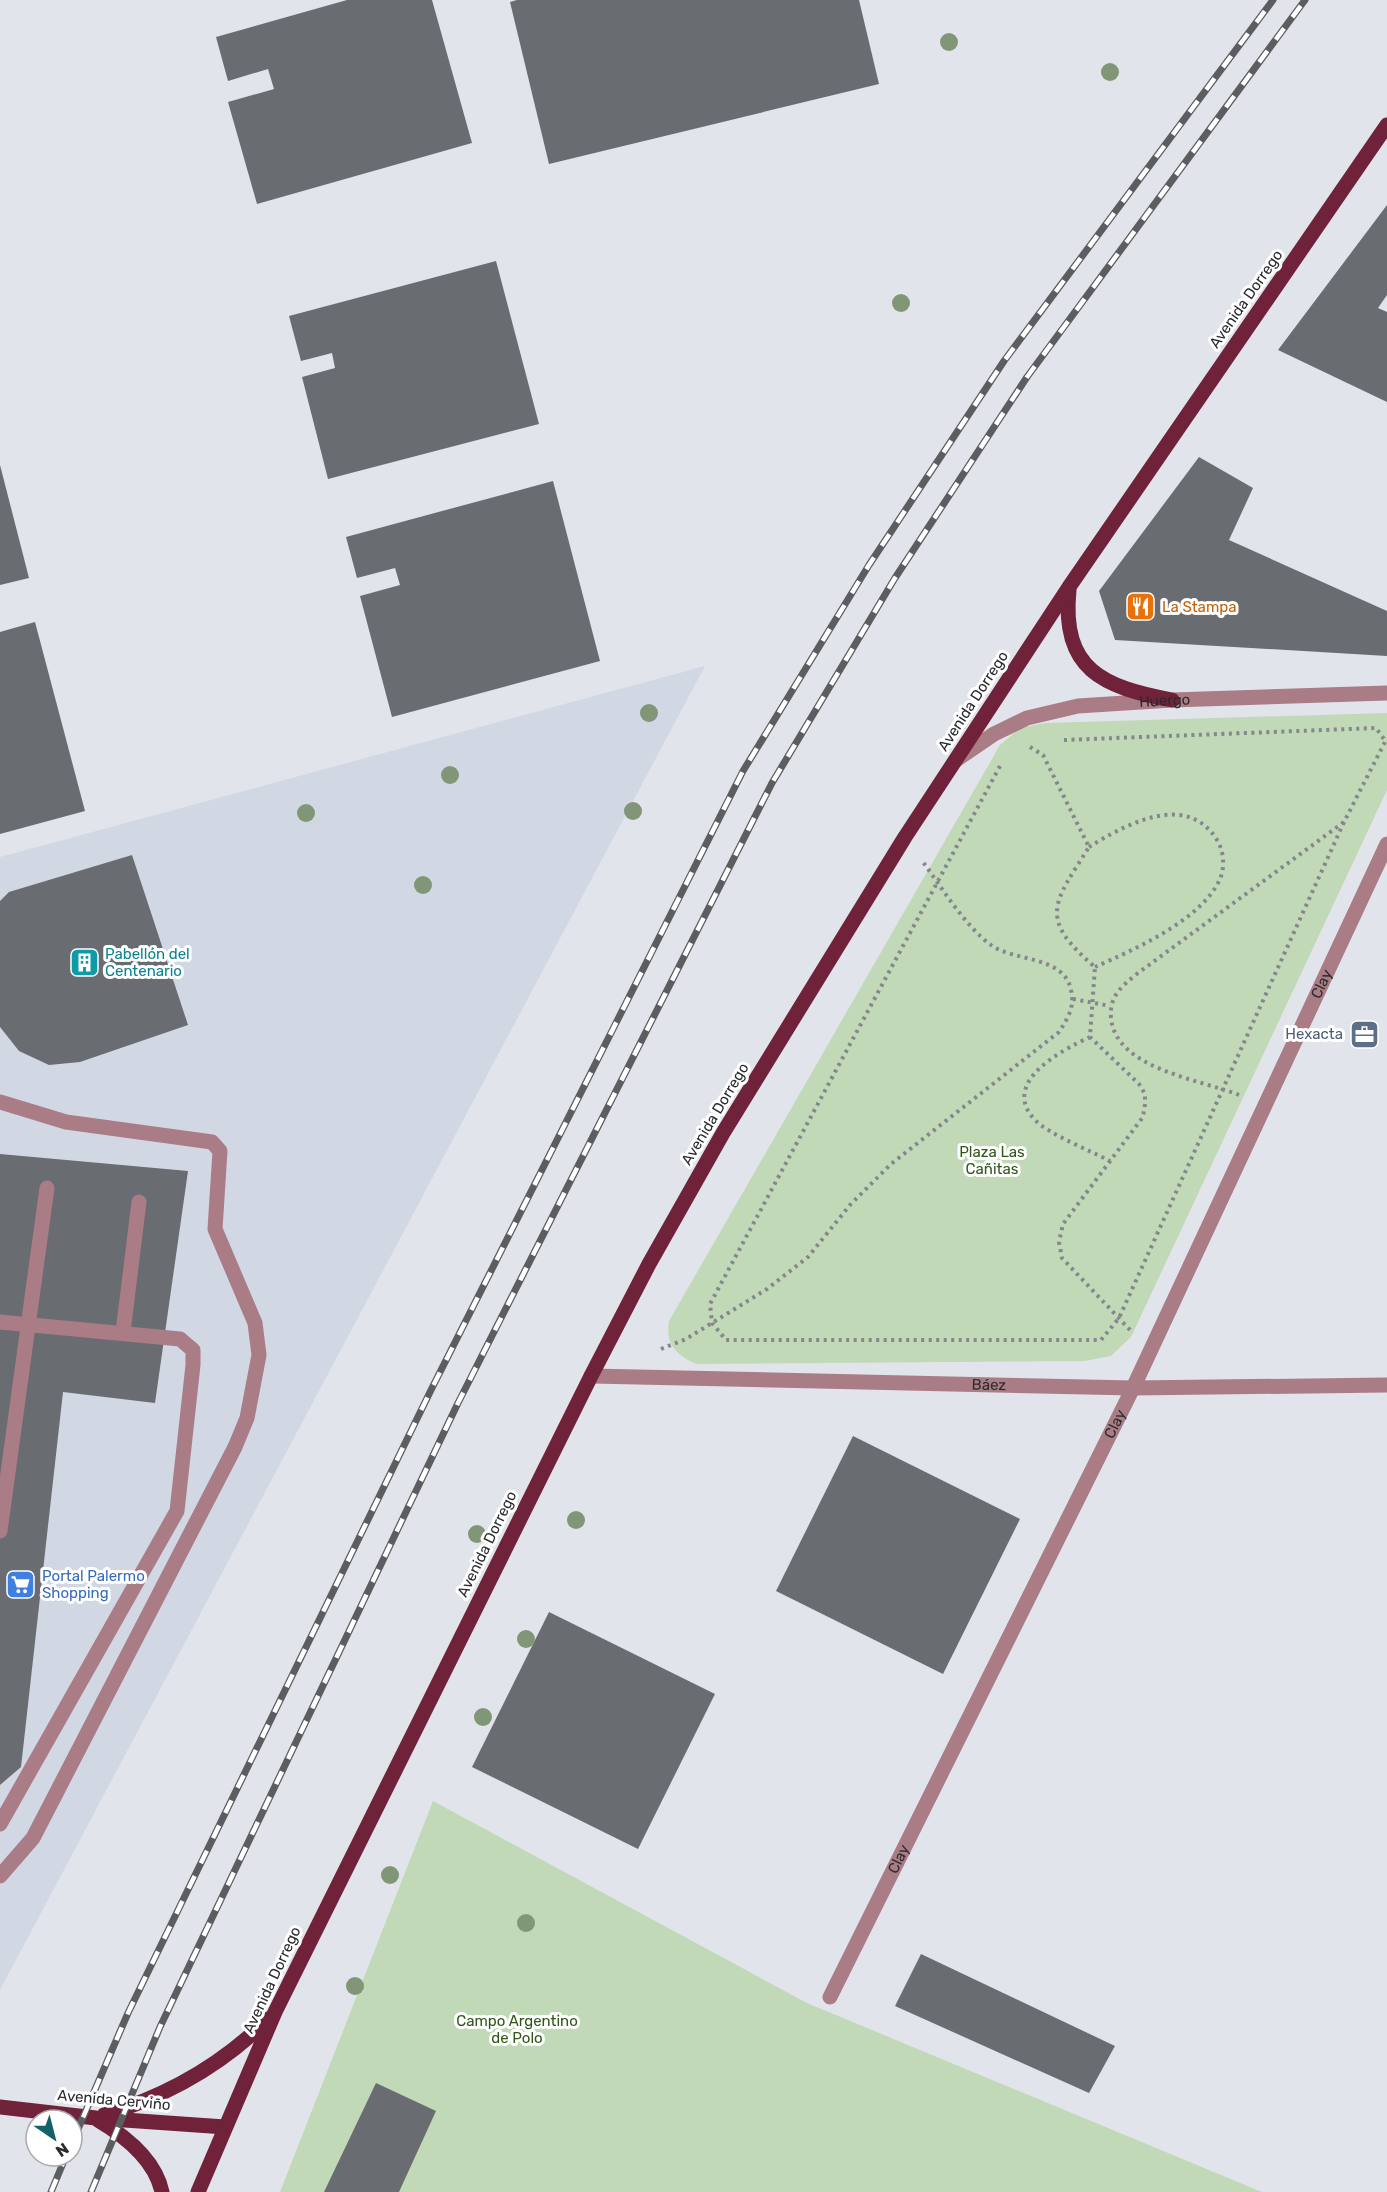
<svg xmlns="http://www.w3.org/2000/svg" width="1387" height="2192" font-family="Rubik,sans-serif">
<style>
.built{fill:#d1d8e4}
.green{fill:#c2d9b7}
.building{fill:#696c71}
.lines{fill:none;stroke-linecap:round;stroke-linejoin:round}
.path{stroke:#85878c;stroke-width:4;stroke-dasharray:3 4.5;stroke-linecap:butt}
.minor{stroke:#aa7c86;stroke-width:15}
.major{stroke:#70223b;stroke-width:15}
.rail-casing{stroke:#5b5d61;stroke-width:7}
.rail{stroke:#fff;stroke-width:4.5;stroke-dasharray:14;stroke-linecap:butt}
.tree{fill:#809677}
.labels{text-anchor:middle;stroke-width:6;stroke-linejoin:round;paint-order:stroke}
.street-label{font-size:15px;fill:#2a2b2e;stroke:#fff}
.food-label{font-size:15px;fill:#c56008;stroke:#fff;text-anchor:start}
.culture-label{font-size:15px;fill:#0d838f;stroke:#fff;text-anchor:start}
.service-label{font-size:15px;fill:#4e5e75;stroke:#fff;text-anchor:end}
.park-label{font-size:15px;fill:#305618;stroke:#fff}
.shop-label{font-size:15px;fill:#366cbe;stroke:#fff;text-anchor:start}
</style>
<rect width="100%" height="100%" fill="#e1e5eb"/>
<polygon class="built" points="705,666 0,1990 0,857"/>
<g class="green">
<path d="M1387,713V790L1131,1337L1111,1356L1085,1361L696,1364C676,1355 665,1344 669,1321L1000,745L1020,728L1045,723Z"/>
<polygon points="433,1801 807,2003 1262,2192 280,2192"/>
</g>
<g class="building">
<polygon points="347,0 432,0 472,143 257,204 228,102 274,89 268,69 228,81 216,37"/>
<polygon points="517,0 859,0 879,84 549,164 510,2"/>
<polygon points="1387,205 1387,295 1378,308 1387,312 1387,402 1278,350"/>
<polygon points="496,261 539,424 328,479 302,377 335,368 332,353 301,361 289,316"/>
<polygon points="1199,457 1253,488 1229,540 1387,611 1387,656 1115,640 1099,591"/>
<polygon points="0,465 29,578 0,585"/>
<polygon points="553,481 600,661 392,717 360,596 400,585 395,568 357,578 346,537"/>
<polygon points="35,622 85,811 0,834 0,632"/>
<polygon points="132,855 188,1025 80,1062 49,1065 19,1051 0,1027 0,901 9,892"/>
<polygon points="0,1154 188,1171 155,1403 63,1392 21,1767 0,1785"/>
<polygon points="853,1436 1020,1519 943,1674 776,1591"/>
<polygon points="549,1612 715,1694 638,1849 472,1767"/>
<polygon points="921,1954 1115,2046 1089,2093 895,2006"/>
<polygon points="376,2083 436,2111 399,2192 324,2192"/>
</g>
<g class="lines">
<g class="path">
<polyline points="1064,740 1376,728 1384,739"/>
<path d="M1030,747L1043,755L1089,847C1054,903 1037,918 1095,967L1090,1037L1139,1084L1145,1094V1104L1143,1117L1063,1224L1059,1242L1062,1258L1131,1331"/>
<polyline points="1000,766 710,1304 712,1323 726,1340 1101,1340 1119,1318 1344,822"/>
<path d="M1089,847C1126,824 1187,791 1217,840C1224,851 1225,867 1220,879C1202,920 1133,950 1095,967"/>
<polyline points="1073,999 1110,1006"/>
<path d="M1090,1037C1062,1050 998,1083 1036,1121C1049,1134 1091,1151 1110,1161"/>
<path d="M1239,1095C1199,1079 1116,1069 1111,1018C1109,996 1122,986 1138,973L1344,822L1387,738"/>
<path d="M661,1349L686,1339L767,1289L808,1257L850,1205L891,1164L1059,1032C1068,1018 1075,1007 1071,990C1064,955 1014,962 991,945C965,926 942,888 923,862"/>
</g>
<g class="minor">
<path id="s1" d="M956,760L994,734L1027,718L1078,706L1172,700L1387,693"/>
<polyline points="0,1102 66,1122 212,1142 220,1151 215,1229 255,1323 259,1355 247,1418 235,1447 33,1838 0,1876"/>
<polyline points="0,1322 180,1339 193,1350 193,1365 177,1511 0,1824"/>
<polyline points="123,1332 139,1202"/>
<path id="s2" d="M591,1376L1133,1388L1387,1385"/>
<polyline points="0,1531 47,1188"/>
<path id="s3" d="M830,1997L1133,1388L1387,844"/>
</g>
<g class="major">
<path d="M1069,590C1061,670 1103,687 1172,700"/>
<polyline points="0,2107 96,2118 225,2127"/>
<path d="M104,2115C167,2096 221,2066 268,2019"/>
<path d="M98,2120C125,2136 155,2159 162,2192"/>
<polyline points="198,2192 275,2012 591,1376 649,1264 723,1133 905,837 1069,587 1387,125"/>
</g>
<defs>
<g id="rail">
<polyline points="72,2143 128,2013 431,1390 743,771 869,565 1004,361 1273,0"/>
<polyline points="51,2192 66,2156"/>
<polyline points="91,2192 160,2027 458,1403 772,783 895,578 1027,377 1305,0"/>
</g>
</defs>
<use href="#rail" class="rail-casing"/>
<use href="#rail" class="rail"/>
</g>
<g class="tree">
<circle cx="949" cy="42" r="9"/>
<circle cx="1110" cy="72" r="9"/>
<circle cx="901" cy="303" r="9"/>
<circle cx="649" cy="713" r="9"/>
<circle cx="450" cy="775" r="9"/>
<circle cx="633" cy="811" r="9"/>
<circle cx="306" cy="813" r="9"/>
<circle cx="423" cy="885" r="9"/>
<circle cx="576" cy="1520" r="9"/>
<circle cx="477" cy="1534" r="9"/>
<circle cx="526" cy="1639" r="9"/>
<circle cx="483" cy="1717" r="9"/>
<circle cx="390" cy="1875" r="9"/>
<circle cx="526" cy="1923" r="9"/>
<circle cx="355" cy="1986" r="9"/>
</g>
<defs>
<symbol id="restaurant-square" viewBox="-11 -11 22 22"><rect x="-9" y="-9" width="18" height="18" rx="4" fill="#e8710a" stroke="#fff"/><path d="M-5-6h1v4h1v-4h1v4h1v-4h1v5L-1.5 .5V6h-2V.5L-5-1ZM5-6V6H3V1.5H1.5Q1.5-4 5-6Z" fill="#fff"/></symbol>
<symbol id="building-square" viewBox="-11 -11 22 22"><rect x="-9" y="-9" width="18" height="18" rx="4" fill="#0f9aa8" stroke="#fff"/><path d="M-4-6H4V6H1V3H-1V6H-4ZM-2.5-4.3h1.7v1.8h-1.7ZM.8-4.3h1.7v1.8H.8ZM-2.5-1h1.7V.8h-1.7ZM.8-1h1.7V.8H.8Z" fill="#fff"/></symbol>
<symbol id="office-square" viewBox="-11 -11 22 22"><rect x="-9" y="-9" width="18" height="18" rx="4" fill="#5c6f8a" stroke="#fff"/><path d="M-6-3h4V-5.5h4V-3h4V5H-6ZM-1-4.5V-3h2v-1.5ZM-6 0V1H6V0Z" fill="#fff"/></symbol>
<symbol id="supermarket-square" viewBox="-11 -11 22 22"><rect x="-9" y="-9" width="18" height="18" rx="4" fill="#3f7fe0" stroke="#fff"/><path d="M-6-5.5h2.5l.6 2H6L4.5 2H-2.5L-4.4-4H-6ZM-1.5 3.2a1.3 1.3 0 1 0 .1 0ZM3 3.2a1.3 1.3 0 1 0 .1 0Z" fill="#fff"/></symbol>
</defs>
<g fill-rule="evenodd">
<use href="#restaurant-square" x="1124" y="590" width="33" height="33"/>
<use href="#building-square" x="68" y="946" width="33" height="33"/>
<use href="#office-square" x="1348" y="1018" width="33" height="33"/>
<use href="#supermarket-square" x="4" y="1568" width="33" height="33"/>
</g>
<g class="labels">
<g class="street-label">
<text transform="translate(1246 299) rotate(-55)" y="5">Avenida Dorrego</text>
<text transform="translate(973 701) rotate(-57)" y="5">Avenida Dorrego</text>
<text dy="5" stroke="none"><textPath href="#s1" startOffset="222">Huergo</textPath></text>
<text dy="5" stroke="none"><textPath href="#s3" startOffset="1126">Clay</textPath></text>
<text transform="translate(715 1114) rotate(-59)" y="5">Avenida Dorrego</text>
<text dy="5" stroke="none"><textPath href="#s2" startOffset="398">Báez</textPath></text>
<text dy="5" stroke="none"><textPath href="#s3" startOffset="640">Clay</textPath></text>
<text transform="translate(487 1544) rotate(-64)" y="5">Avenida Dorrego</text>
<text dy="5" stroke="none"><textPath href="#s3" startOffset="154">Clay</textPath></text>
<text transform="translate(272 1980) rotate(-65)" y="5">Avenida Dorrego</text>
<text transform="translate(114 2100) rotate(5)" y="5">Avenida Cerviño</text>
</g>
<g class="food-label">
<text x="1162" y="612">La Stampa</text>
</g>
<g class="culture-label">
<text x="105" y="959">Pabellón del<tspan x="105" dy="17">Centenario</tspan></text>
</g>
<g class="service-label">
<text x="1343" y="1039">Hexacta</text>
</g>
<g class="park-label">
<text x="992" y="1157">Plaza Las<tspan x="992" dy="17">Cañitas</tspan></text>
<text x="517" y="2026">Campo Argentino<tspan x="517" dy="17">de Polo</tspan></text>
</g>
<g class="shop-label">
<text x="42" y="1581">Portal Palermo<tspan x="42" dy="17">Shopping</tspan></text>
</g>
</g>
<g transform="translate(54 2138) rotate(145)"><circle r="28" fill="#ffffff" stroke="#aaaaab" stroke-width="1.5"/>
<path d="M0-4.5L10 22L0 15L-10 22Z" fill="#126267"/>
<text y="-9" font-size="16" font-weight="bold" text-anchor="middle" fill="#2a2b2e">N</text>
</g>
</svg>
